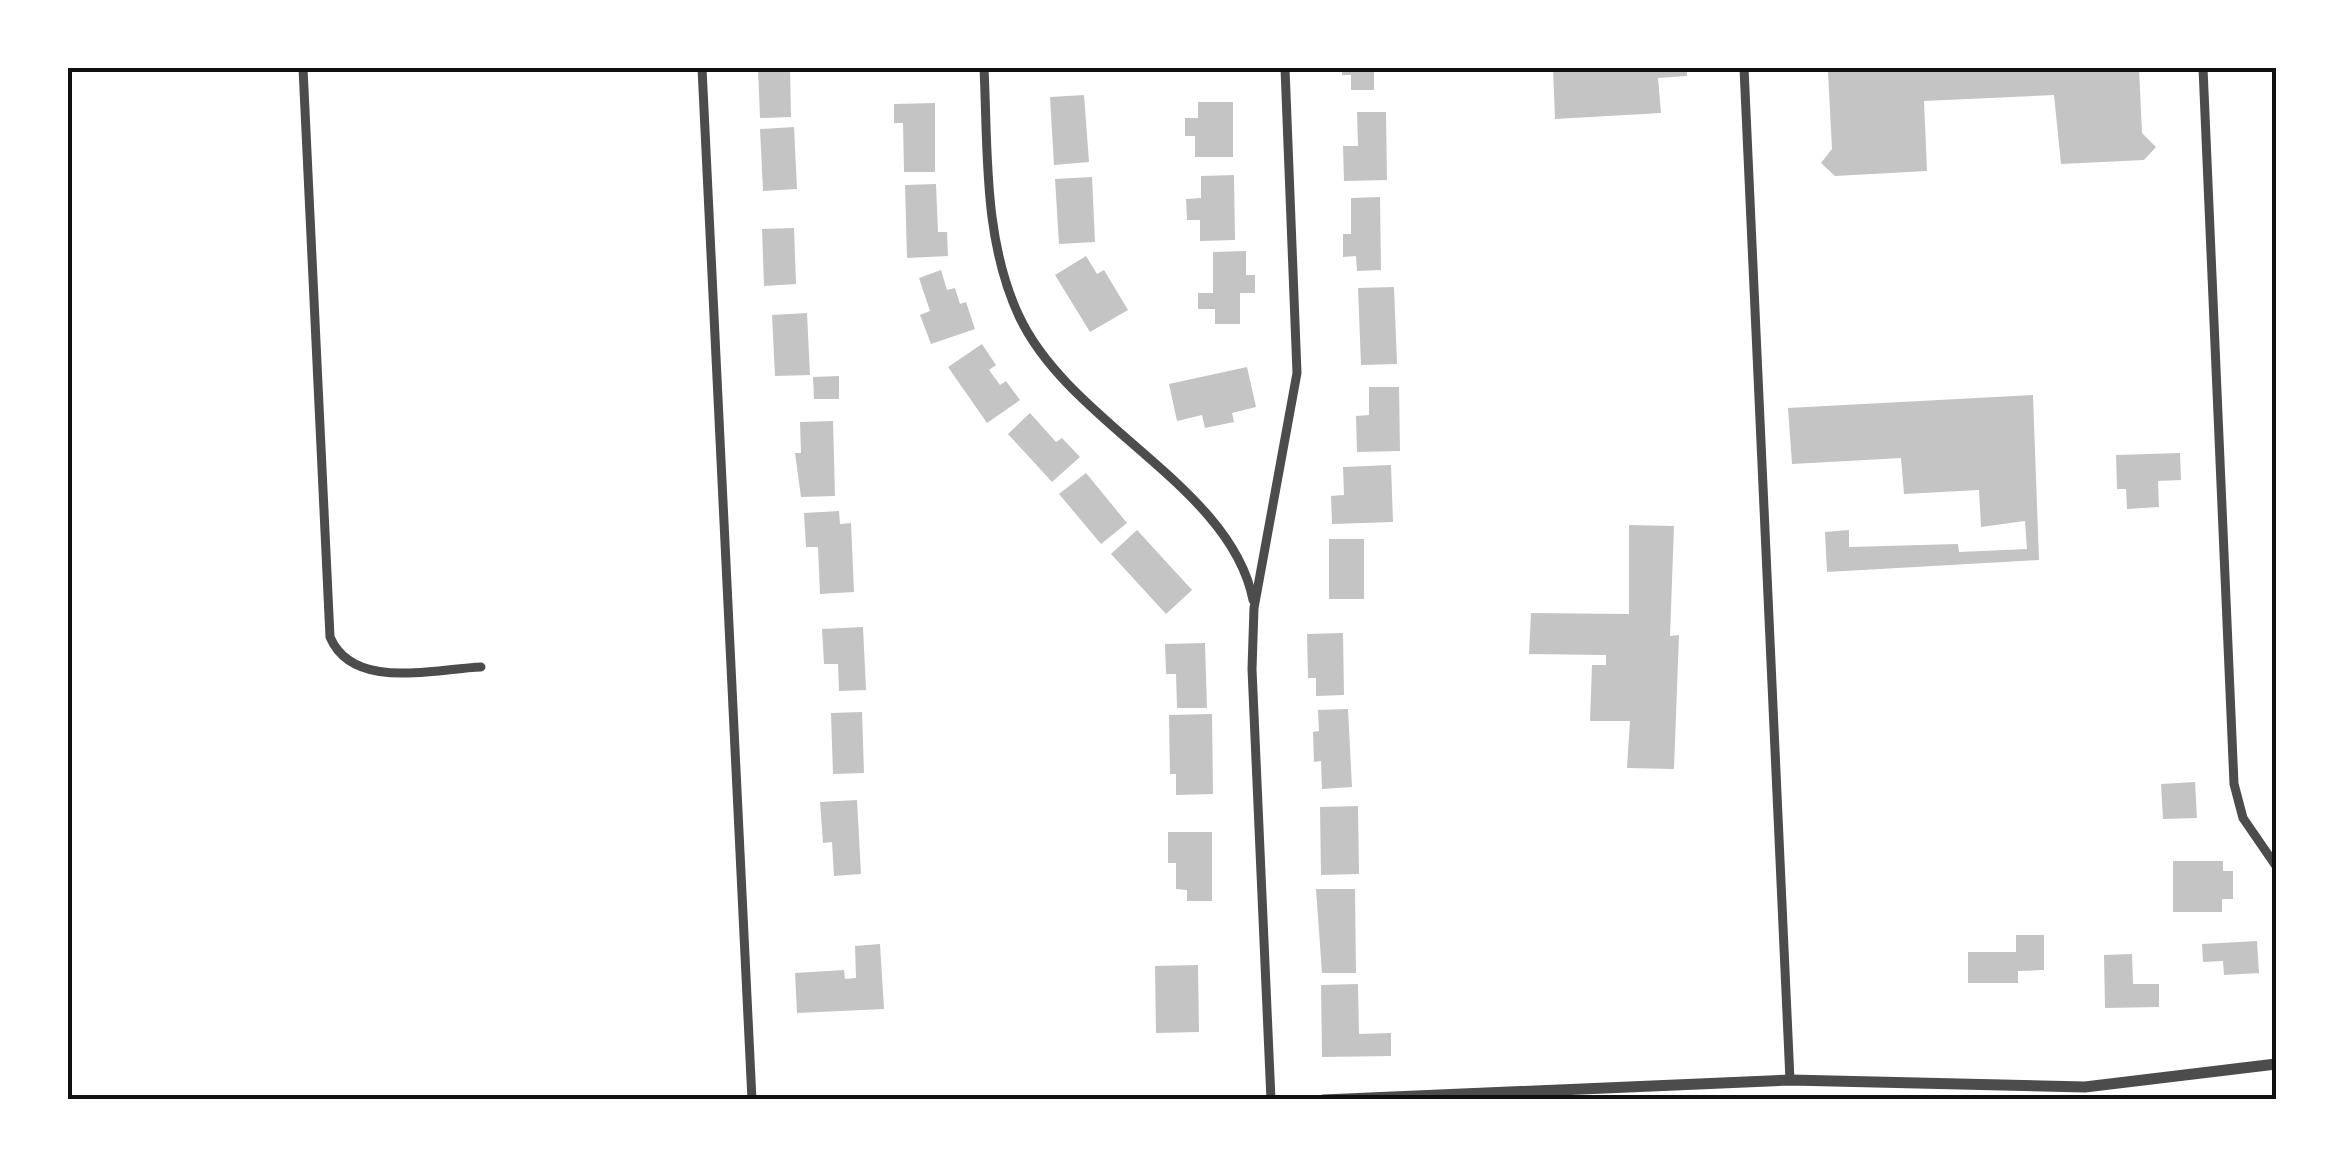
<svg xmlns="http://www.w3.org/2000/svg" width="2344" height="1167" font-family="Mulish,sans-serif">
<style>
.building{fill:#c4c4c4}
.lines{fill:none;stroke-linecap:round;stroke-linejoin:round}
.minor{stroke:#4c4c4c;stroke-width:9}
.tertiary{stroke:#4c4c4c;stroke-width:11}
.neatline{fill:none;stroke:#111;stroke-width:4}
</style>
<rect width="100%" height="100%" fill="#fff"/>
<g class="building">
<polygon points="758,68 790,68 791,117 760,118"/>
<polygon points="1342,68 1374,68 1374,90 1351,90 1351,75 1342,75"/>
<polygon points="1553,68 1687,68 1687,76 1658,78 1661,113 1555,119"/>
<polygon points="1822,68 2139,68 2142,133 2156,147 2144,160 2061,164 2054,95 1924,101 1927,171 1835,176 1821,163 1832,149 1828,72"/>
<polygon points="1084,95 1089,162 1054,165 1050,97"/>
<polygon points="1198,102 1233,102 1233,157 1195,157 1195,136 1185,136 1185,118 1198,118"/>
<polygon points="935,103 935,172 904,172 903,123 894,123 894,104"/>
<polygon points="1357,112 1386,112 1387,180 1344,181 1343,146 1358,146"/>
<polygon points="794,127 797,189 763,191 760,129"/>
<polygon points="1234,175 1235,240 1200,241 1200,220 1187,220 1186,199 1201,198 1201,176"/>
<polygon points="1092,177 1095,242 1059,244 1055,179"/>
<polygon points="936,184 938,232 947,232 948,256 907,258 905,185"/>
<polygon points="1380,197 1381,270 1357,271 1356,256 1343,257 1343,234 1351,234 1351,198"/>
<polygon points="794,228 796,284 764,286 762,229"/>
<polygon points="1246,251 1246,275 1255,275 1255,293 1240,293 1240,324 1215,324 1215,309 1198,309 1198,293 1213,293 1213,252"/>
<polygon points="1086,256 1097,274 1104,270 1128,310 1090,332 1055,275"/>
<polygon points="941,270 947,290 955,288 960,304 966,302 975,329 931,344 920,315 930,311 919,278"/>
<polygon points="1394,287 1397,364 1361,365 1358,288"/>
<polygon points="807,313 810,375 775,376 772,315"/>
<polygon points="982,344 996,365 989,370 1000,385 1006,381 1020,400 987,423 948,367"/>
<polygon points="1247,367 1256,407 1232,413 1234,422 1205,428 1202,415 1177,421 1169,384"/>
<polygon points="839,376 839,399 814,399 813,377"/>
<polygon points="1369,387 1399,387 1400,451 1357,452 1356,416 1369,415"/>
<polygon points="2033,395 2039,560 1827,572 1825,532 1849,530 1849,547 1958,544 1959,552 2027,549 2025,521 1981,527 1979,490 1904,494 1901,458 1792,464 1788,408"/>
<polygon points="1030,413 1056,442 1062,438 1080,457 1052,482 1008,434"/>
<polygon points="833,421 835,496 801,497 795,453 801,453 800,422"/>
<polygon points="2180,453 2181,480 2158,481 2159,507 2127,509 2126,489 2117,489 2116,455"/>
<polygon points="1391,465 1393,522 1332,524 1331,496 1344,495 1343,467"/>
<polygon points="1086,473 1127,523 1101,544 1059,494"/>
<polygon points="839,511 840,524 851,523 854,592 820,594 818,547 806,547 804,513"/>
<polygon points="1629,525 1674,526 1670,636 1679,635 1674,769 1627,768 1630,721 1590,721 1592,665 1606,665 1606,655 1529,654 1531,613 1629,614"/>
<polygon points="1137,530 1192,590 1166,614 1111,554"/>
<rect x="1329" y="539" width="35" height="60"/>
<polygon points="863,627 866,690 839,691 838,664 824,664 822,629"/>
<polygon points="1343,633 1344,695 1316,696 1316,678 1308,678 1307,634"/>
<polygon points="1205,643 1207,708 1177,708 1176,674 1166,674 1165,644"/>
<polygon points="1348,709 1352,787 1322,789 1321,761 1314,762 1313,732 1319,731 1318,710"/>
<polygon points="862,712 864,773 833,774 831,713"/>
<polygon points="1212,714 1213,794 1176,795 1176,774 1170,774 1169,715"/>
<polygon points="2195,782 2197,818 2163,819 2161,784"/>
<polygon points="857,800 861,874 834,876 832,842 823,843 820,802"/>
<polygon points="1358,806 1359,874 1321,875 1320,807"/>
<polygon points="1168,832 1212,832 1212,901 1187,901 1187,890 1176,889 1176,863 1168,863"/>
<polygon points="2173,861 2223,861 2223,871 2233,871 2233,899 2222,899 2222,912 2173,912"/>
<polygon points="1316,889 1355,889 1356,973 1322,973"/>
<polygon points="2016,935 2044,935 2044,970 2018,971 2018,983 1968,983 1968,952 2016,952"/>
<polygon points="2257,941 2259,973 2224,975 2223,961 2203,962 2202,944"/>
<polygon points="880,944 884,1009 797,1013 795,973 844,970 845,979 856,978 855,946"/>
<polygon points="2132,954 2133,984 2159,984 2159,1007 2105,1008 2104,955"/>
<polygon points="1198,965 1199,1032 1156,1033 1155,966"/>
<polygon points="1358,984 1359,1034 1391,1033 1391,1056 1322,1057 1321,985"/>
</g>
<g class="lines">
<g class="minor">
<path d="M303,68L330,637C353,691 432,669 481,667"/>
<polyline points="702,68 752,1100"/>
<path d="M984,68C988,150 983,239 1019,316C1069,424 1231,486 1253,600"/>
<polyline points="1744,68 1790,1080"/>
<polyline points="2203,68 2234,784 2243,818 2276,866"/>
<polyline points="1271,1100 1252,669 1254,608 1297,373 1285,68"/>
</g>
<polyline class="tertiary" points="1323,1100 1790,1080 2085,1087 2276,1064"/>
</g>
<rect width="2344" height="1167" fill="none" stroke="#ffffff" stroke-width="140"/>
<rect x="70" y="70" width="2204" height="1027" class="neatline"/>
</svg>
